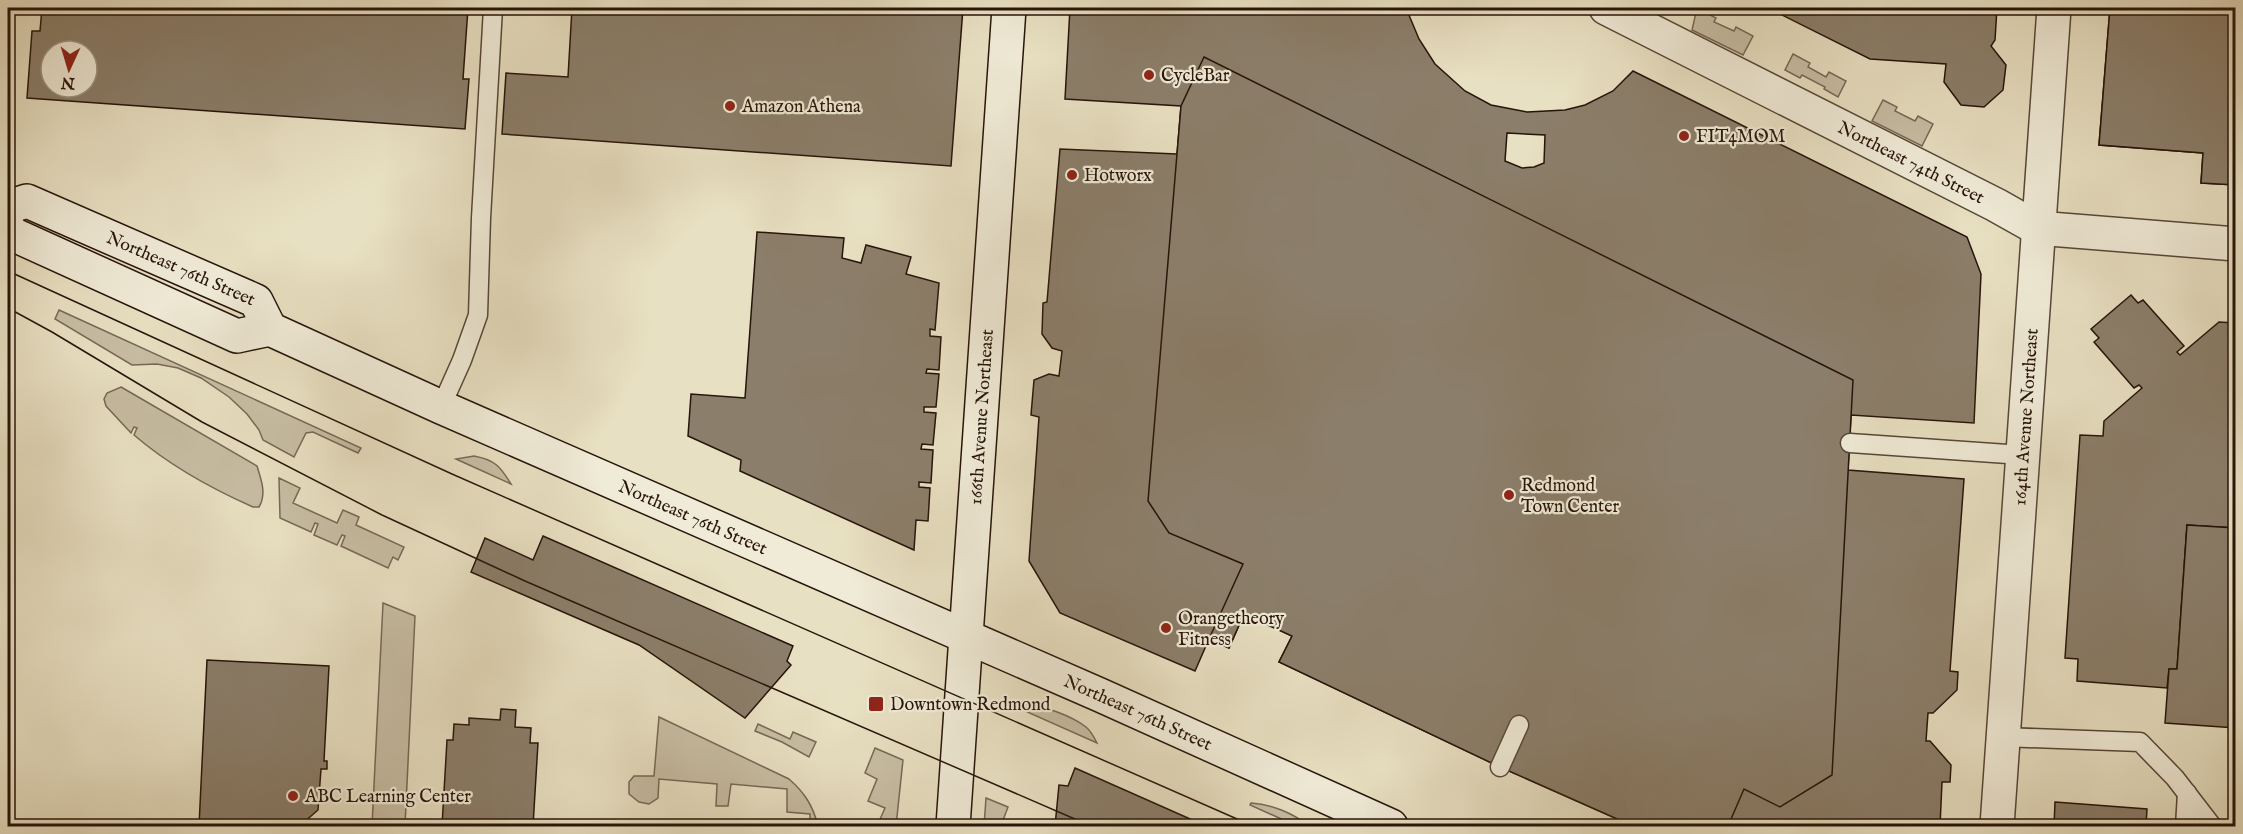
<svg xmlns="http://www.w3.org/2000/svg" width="2243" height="834" font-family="'IM FELL English',serif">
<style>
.green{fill:#c7bda3;stroke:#776856;stroke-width:1.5}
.building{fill:#8b7e6a;stroke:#27140a;stroke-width:1.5;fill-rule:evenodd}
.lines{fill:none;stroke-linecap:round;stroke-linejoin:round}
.lane-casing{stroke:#574738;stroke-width:21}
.street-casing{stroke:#574738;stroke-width:36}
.secondary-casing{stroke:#27140a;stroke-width:36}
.lane{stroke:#f0ebd7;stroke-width:18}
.street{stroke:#f0ebd7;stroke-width:33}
.secondary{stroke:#f0ebd7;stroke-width:33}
.tram{stroke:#27140a;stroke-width:1.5}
.poi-dot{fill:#8f2418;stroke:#f0ebd7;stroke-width:2}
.labels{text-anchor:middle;stroke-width:4.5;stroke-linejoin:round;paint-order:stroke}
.poi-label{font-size:18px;fill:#27140a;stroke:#f0ebd7;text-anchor:start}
.street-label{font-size:18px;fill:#27140a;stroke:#f0ebd7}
</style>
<rect width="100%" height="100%" fill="#e8e0c2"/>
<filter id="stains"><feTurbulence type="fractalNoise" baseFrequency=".00333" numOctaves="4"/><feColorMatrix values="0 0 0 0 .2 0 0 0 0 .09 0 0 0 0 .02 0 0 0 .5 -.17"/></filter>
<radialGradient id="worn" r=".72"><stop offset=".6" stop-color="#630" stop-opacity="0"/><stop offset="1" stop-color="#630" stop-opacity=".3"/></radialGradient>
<g class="green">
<polygon points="1697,8 1716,18 1714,22 1734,31 1736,27 1753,36 1743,55 1692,30"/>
<polygon points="1793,54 1810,63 1808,67 1826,77 1829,72 1846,81 1838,97 1824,89 1825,87 1802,75 1800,78 1785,70"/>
<polygon points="1883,100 1897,107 1895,111 1915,121 1918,116 1933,124 1922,146 1872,121"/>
<polygon points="59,310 361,448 358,453 313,432 306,433 294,457 263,440 259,430 247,414 229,397 201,378 178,368 157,364 132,365 55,319"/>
<path d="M121,387L257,466C261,479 267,494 259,507H253C210,488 170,466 134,435L137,428L134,427L131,433L106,406L104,399L107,393Z"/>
<path d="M474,456C495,460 500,466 511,484L456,459Z"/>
<polygon points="279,478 300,488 293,503 337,523 343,510 359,517 356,525 404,547 398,560 393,557 388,568 341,546 345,536 342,535 337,545 314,535 318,524 315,523 311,532 280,518"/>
<polygon points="383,603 415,616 405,826 372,826"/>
<path d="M1024,704C1042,705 1072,716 1086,727C1091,731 1094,737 1097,743L1016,707Z"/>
<path d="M659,717L789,779C805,793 813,806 818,826H810V814L787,812V789L731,784L728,806H716L717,784L659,779L658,798L649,804L639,802L629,794V782L634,776H654Z"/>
<polygon points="758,724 790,739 793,732 816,742 809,757 782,742 755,731"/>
<polygon points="875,748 903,760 896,826 877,826 885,808 868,801 877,779 865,773"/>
<polygon points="986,798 1008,807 1002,823 1008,826 984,826"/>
<path d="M1251,803C1270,804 1294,813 1308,826H1297L1250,805Z"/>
</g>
<g class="building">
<path d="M42,8H468L463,79H469L465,129L27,98L32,31H40ZM51,51H87V87H51Z"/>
<polygon points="572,8 963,8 951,166 502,134 506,73 568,77"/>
<path d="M1070,8H1406L1419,39L1435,64L1465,91L1491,105L1527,112L1565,110L1585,105L1613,91L1633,71L1967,237L1981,274L1974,423L1851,415L1848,470L1964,479L1950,671L1958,672L1957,690L1933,713H1928L1926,741H1930L1951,765L1950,782H1942L1940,826H1633L1500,767L1279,662L1292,636L1244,614L1229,648L1209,639L1195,671L1060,613L1029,561L1039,417L1031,415L1034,380L1049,374L1059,376L1062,351L1052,348L1042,334L1043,303L1047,302L1060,149L1177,154L1181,106L1065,99ZM1507,133L1545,135L1544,163L1534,167L1522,168L1505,161Z"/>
<polygon points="1768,8 1997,8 1995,40 1991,46 2006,65 2003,90 1984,107 1961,105 1944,82 1946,64 1870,59"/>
<polygon points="2110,8 2236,8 2236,185 2201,183 2203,153 2099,145"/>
<polygon points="2110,8 2236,8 2236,185 2201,183 2203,153 2099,145"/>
<polygon points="1204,57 1853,380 1832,775 1780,807 1744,789 1728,826 1633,826 1500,767 1279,662 1292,636 1244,614 1229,648 1209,639 1243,564 1169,533 1148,501 1181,106"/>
<polygon points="757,232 844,238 842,258 861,263 866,245 911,257 906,274 939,283 935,330 930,329 930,336 941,337 939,370 927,369 926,373 939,374 936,407 924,407 924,412 936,413 933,445 922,444 921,449 933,450 931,483 919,482 919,487 930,488 928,521 916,520 914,550 740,471 741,460 688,436 691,394 745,398"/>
<polygon points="2131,295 2138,303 2143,300 2184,346 2177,352 2180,355 2219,322 2235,323 2236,314 2236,528 2187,525 2177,669 2169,669 2167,688 2077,681 2078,659 2065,658 2080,435 2103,436 2104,421 2142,388 2139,385 2134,388 2094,342 2099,338 2091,329"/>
<polygon points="8,502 14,504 8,611"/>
<polygon points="2187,525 2236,528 2236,728 2165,723 2169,669 2177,669"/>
<polygon points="543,536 793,646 787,661 791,665 745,718 639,645 471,572 485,538 533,560"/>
<polygon points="207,660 329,666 324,761 327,761 327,769 321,769 318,810 303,823 268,822 268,826 199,826"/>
<polygon points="501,709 516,710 515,727 531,728 530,743 538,743 533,826 442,826 447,740 453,740 454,724 469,725 469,718 500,720"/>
<polygon points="1075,768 1206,826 1055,826 1059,785 1068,786"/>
<polygon points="2055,802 2147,809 2146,826 2054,826"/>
</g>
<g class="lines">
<defs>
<g id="lane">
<polyline points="441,407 462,360 478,315 481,218 493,8"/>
<polyline points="1850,443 2022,455"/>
<polyline points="2003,737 2140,742 2175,778 2212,826"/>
<polyline points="1500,767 1519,725"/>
<polyline points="2185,826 2187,793"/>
</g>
<g id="street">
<path id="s1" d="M1606,8L1996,205L2037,228L2236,244"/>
<path id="s2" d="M1997,826L2054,8"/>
</g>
<g id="secondary">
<path id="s3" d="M8,207L27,201L256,301L270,329L441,407L1100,695L1391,826"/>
<polyline points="8,227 10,233 237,336 270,329"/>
<path id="s4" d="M953,826L1009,8"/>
</g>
</defs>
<use href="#lane" class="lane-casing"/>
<use href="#street" class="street-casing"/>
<use href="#secondary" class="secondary-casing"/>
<use href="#lane" class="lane"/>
<use href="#street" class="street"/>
<use href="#secondary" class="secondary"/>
<g class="tram">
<polyline points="8,271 452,474 1253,826"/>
<polyline points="8,308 52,332 202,422 382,515 525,581 1091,826"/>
</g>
</g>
<g class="poi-dot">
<circle cx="1149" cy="75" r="6"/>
<circle cx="730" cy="106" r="6"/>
<circle cx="1684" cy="136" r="6"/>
<circle cx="1072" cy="175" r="6"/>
<circle cx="1509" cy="495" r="6"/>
<circle cx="1166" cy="628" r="6"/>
<rect x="868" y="696" width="16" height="16" rx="3"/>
<circle cx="293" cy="796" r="6"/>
</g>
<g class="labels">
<g class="poi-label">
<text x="1161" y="81">CycleBar</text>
<text x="742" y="112">Amazon Athena</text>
<text x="1696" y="142">FIT4MOM</text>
<text x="1084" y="181">Hotworx</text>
<text x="1521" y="491">Redmond<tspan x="1521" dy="21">Town Center</tspan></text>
<text x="1178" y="624">Orangetheory<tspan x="1178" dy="21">Fitness</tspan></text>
<text x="890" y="710">Downtown Redmond</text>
<text x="305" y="802">ABC Learning Center</text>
</g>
<g class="street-label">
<text dy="6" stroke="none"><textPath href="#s1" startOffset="342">Northeast 74th Street</textPath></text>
<text dy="6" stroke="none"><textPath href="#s3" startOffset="188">Northeast 76th Street</textPath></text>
<text dy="6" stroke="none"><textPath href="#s4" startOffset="410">166th Avenue Northeast</textPath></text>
<text dy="6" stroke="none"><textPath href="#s2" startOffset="410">164th Avenue Northeast</textPath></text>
<text dy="6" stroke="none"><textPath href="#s3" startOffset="764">Northeast 76th Street</textPath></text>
<text dy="6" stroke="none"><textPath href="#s3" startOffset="1250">Northeast 76th Street</textPath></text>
</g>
</g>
<rect width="2243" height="834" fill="none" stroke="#e8e0c2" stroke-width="30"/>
<rect x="9" y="9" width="2225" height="816" fill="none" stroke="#27140a" stroke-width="3"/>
<rect x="15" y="15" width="2213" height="804" fill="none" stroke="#27140a" stroke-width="1.5"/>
<g transform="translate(69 69) rotate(184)"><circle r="28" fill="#f0ebd7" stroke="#a09585" stroke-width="1.5"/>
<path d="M0-4.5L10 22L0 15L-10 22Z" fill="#8f2418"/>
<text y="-9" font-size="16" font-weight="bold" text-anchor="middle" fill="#27140a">N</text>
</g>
<rect width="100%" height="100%" filter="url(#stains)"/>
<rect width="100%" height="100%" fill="url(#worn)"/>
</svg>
